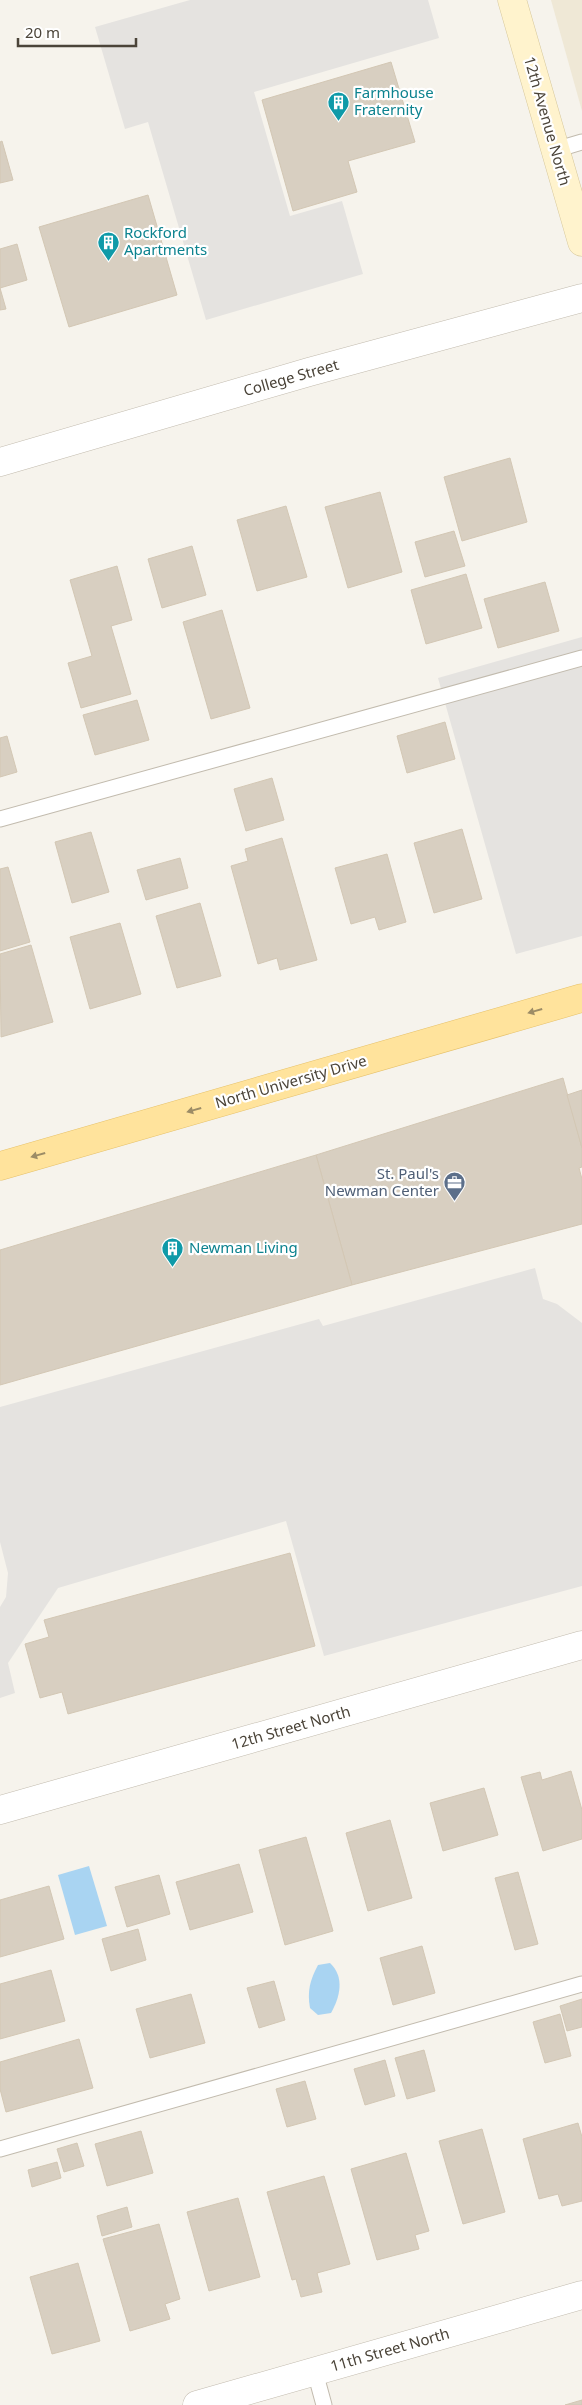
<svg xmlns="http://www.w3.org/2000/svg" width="582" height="2405" font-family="'Noto Sans',sans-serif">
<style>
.education{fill:#efe8d6}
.parking{fill:#e5e3e0}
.water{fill:#a9d4f2}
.building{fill:#d8cfc1;stroke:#d3c7b4}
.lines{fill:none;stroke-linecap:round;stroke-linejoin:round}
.lane-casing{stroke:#c2bbae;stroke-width:17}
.street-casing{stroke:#c2bbae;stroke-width:29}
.secondary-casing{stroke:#d6c79b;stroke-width:29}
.primary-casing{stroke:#e6c16a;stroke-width:29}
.lane{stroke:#fff;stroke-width:15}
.street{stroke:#fff;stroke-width:28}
.secondary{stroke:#fff3cd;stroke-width:28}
.primary{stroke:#ffe39c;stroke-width:28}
.oneway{fill:#9c8c66}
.labels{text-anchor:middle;stroke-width:4.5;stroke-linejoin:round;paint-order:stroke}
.culture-label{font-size:15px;fill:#0d838f;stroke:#fff;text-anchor:start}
.street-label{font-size:15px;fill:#4b4439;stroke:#fff}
.service-label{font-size:15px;fill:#4e5e75;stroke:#fff;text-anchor:end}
</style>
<rect width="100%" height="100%" fill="#f6f3ec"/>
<polygon class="education" points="551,0 582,0 582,111"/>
<g class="parking">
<polygon points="190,0 428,0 439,38 254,92 290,216 342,201 363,274 206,320 148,122 125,129 95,27"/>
<polygon points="582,637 582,936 516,954 438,678"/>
<polygon points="535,1268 543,1299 557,1304 582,1323 582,1586 324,1656 286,1521 58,1588 8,1663 15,1693 0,1698 0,1607 6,1597 8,1573 0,1542 0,1407 319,1319 323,1326"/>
</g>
<g class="water">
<polygon points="89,1866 107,1926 75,1935 58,1875"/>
<path d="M330,1963C345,1977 340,1997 331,2013L318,2015L310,2008C307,1991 310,1980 318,1965Z"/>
</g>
<g class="building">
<polygon points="391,62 415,142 348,161 357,192 293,211 262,100"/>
<polygon points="2,141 13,180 0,183 0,142"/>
<polygon points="148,195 177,295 69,327 39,227"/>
<polygon points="17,244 27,280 0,288 6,309 0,310 0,249"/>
<polygon points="510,458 527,522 462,541 444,477"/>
<polygon points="380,492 402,572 348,588 325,507"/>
<polygon points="286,506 307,577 257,591 237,520"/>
<polygon points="454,531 465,566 425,577 415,542"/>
<polygon points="192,546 206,595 162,608 148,559"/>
<polygon points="117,566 132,620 111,626 131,694 81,708 68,663 92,656 70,580"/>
<polygon points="466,574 482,628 426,644 411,590"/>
<polygon points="545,582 559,631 498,648 484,599"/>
<polygon points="222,610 250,708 211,719 183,622"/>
<polygon points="137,700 149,740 95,755 83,715"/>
<polygon points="445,722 455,759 407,773 397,736"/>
<polygon points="7,736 17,772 0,777 0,738"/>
<polygon points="272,778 284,820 246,831 234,789"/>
<polygon points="462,829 482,899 434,913 414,843"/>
<polygon points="91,832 109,892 72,903 55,842"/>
<polygon points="282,838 317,960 280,970 277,958 258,964 231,866 248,861 245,849"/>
<polygon points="387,854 406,922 379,930 375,917 351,924 335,868"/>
<polygon points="180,858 188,888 146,900 137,870"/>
<polygon points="8,867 30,942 0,951 0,869"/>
<polygon points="200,903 221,976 177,988 156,916"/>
<polygon points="120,923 141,994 90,1009 70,937"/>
<polygon points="31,945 53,1022 1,1037 0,954"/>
<polygon points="563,1078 582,1148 582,1167 579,1168 582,1179 582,1224 352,1285 316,1155"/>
<polygon points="582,1090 582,1148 567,1095"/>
<polygon points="316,1155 352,1285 0,1385 0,1250"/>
<polygon points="290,1553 315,1646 68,1714 62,1692 40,1698 25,1644 49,1637 44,1620"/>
<polygon points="571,1771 582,1810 582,1839 543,1851 521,1777 540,1772 542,1780"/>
<polygon points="484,1788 498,1835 443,1851 430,1803"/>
<polygon points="390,1820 412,1898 368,1911 346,1833"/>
<polygon points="306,1837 333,1931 285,1945 259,1850"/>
<polygon points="239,1864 253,1912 190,1930 176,1882"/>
<polygon points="518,1872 538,1944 515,1950 495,1878"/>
<polygon points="159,1875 170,1914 127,1927 115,1887"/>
<polygon points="49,1886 64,1939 0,1957 0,1900"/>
<polygon points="138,1929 146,1960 111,1971 102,1939"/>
<polygon points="422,1946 435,1993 393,2005 380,1958"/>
<polygon points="51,1970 65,2021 0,2039 0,1984"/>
<polygon points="274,1981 285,2020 259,2028 247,1988"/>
<polygon points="191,1994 205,2043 150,2058 136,2009"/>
<polygon points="582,1999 582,2027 567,2031 560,2006"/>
<polygon points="560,2014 571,2056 545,2063 533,2022"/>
<polygon points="79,2039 93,2088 6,2112 0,2089 0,2062"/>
<polygon points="424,2050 435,2091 407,2099 395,2058"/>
<polygon points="385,2060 395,2096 365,2105 354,2069"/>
<polygon points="305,2081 316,2119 287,2127 276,2089"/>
<polygon points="578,2123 582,2137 582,2201 562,2206 558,2194 539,2199 523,2139"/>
<polygon points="482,2129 505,2212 463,2224 439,2141"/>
<polygon points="141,2131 153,2173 107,2186 95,2144"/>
<polygon points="77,2143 84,2166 64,2172 57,2149"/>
<polygon points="406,2153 429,2231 415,2235 419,2249 377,2260 351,2169"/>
<polygon points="57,2162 61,2178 32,2187 28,2170"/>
<polygon points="324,2176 350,2264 317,2273 322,2292 301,2297 296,2279 292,2280 267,2192"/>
<polygon points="238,2198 260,2277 209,2291 187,2212"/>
<polygon points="127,2207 132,2227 102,2236 97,2216"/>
<polygon points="159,2224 180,2299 165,2304 170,2319 130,2331 103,2239"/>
<polygon points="78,2263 100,2341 52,2354 30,2277"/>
<polygon points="582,2400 582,2405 565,2405"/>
</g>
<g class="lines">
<defs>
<g id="lane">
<polyline points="555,150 582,142"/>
<polyline points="0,819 582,658"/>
<polyline points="0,2149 582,1984"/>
<polyline points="315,2372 324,2405"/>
</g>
<g id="street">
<polyline points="0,462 309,372 582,298"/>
<polyline points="0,1810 582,1645"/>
<polyline points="197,2405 582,2295"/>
</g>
<polyline id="secondary" points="512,0 582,242"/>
<polyline id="primary" points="0,1166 582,998"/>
</defs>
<use href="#lane" class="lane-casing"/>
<use href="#street" class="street-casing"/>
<use href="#secondary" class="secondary-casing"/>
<use href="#primary" class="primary-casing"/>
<use href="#lane" class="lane"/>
<use href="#street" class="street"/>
<use href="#secondary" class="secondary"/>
<use href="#primary" class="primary"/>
</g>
<defs><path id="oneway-solid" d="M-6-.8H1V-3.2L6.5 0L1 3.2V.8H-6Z" transform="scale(1.25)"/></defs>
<g class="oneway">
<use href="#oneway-solid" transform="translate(535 1011) rotate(164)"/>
<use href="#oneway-solid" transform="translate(194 1110) rotate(164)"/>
<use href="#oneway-solid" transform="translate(38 1155) rotate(164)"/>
</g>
<defs>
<symbol id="building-pin" viewBox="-11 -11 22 30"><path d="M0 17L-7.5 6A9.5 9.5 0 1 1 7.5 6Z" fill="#0f9aa8" stroke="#fff"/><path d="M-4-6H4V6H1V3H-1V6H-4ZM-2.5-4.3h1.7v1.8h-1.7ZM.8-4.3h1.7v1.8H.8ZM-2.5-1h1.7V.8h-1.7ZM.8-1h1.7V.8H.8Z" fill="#fff"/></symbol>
<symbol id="office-pin" viewBox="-11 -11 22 30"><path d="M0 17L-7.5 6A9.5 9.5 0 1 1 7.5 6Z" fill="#5c6f8a" stroke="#fff"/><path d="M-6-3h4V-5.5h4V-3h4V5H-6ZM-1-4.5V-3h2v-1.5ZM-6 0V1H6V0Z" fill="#fff"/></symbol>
</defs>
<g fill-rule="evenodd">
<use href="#building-pin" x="326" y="90" width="25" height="34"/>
<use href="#building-pin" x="96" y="230" width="25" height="34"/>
<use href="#office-pin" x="442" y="1170" width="25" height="34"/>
<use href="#building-pin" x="160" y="1236" width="25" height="34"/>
</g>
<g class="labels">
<g class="culture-label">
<text x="354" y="98">Farmhouse<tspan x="354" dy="17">Fraternity</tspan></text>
<text x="124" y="238">Rockford<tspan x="124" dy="17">Apartments</tspan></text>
<text x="189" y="1253">Newman Living</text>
</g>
<g class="street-label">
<text transform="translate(547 121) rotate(74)" y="5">12th Avenue North</text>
<text transform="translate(291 378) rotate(-16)" y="5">College Street</text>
<text transform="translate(291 1082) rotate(-16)" y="5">North University Drive</text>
<text transform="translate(291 1728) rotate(-16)" y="5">12th Street North</text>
<text transform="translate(390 2350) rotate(-16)" y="5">11th Street North</text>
</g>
<g class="service-label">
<text x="439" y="1179">St. Paul's<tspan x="439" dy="17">Newman Center</tspan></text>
</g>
</g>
<path d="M18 38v8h118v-8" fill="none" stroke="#4b4439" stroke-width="2.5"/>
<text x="25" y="38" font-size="15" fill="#4b4439" stroke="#ffffff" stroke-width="4" paint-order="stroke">20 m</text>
</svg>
